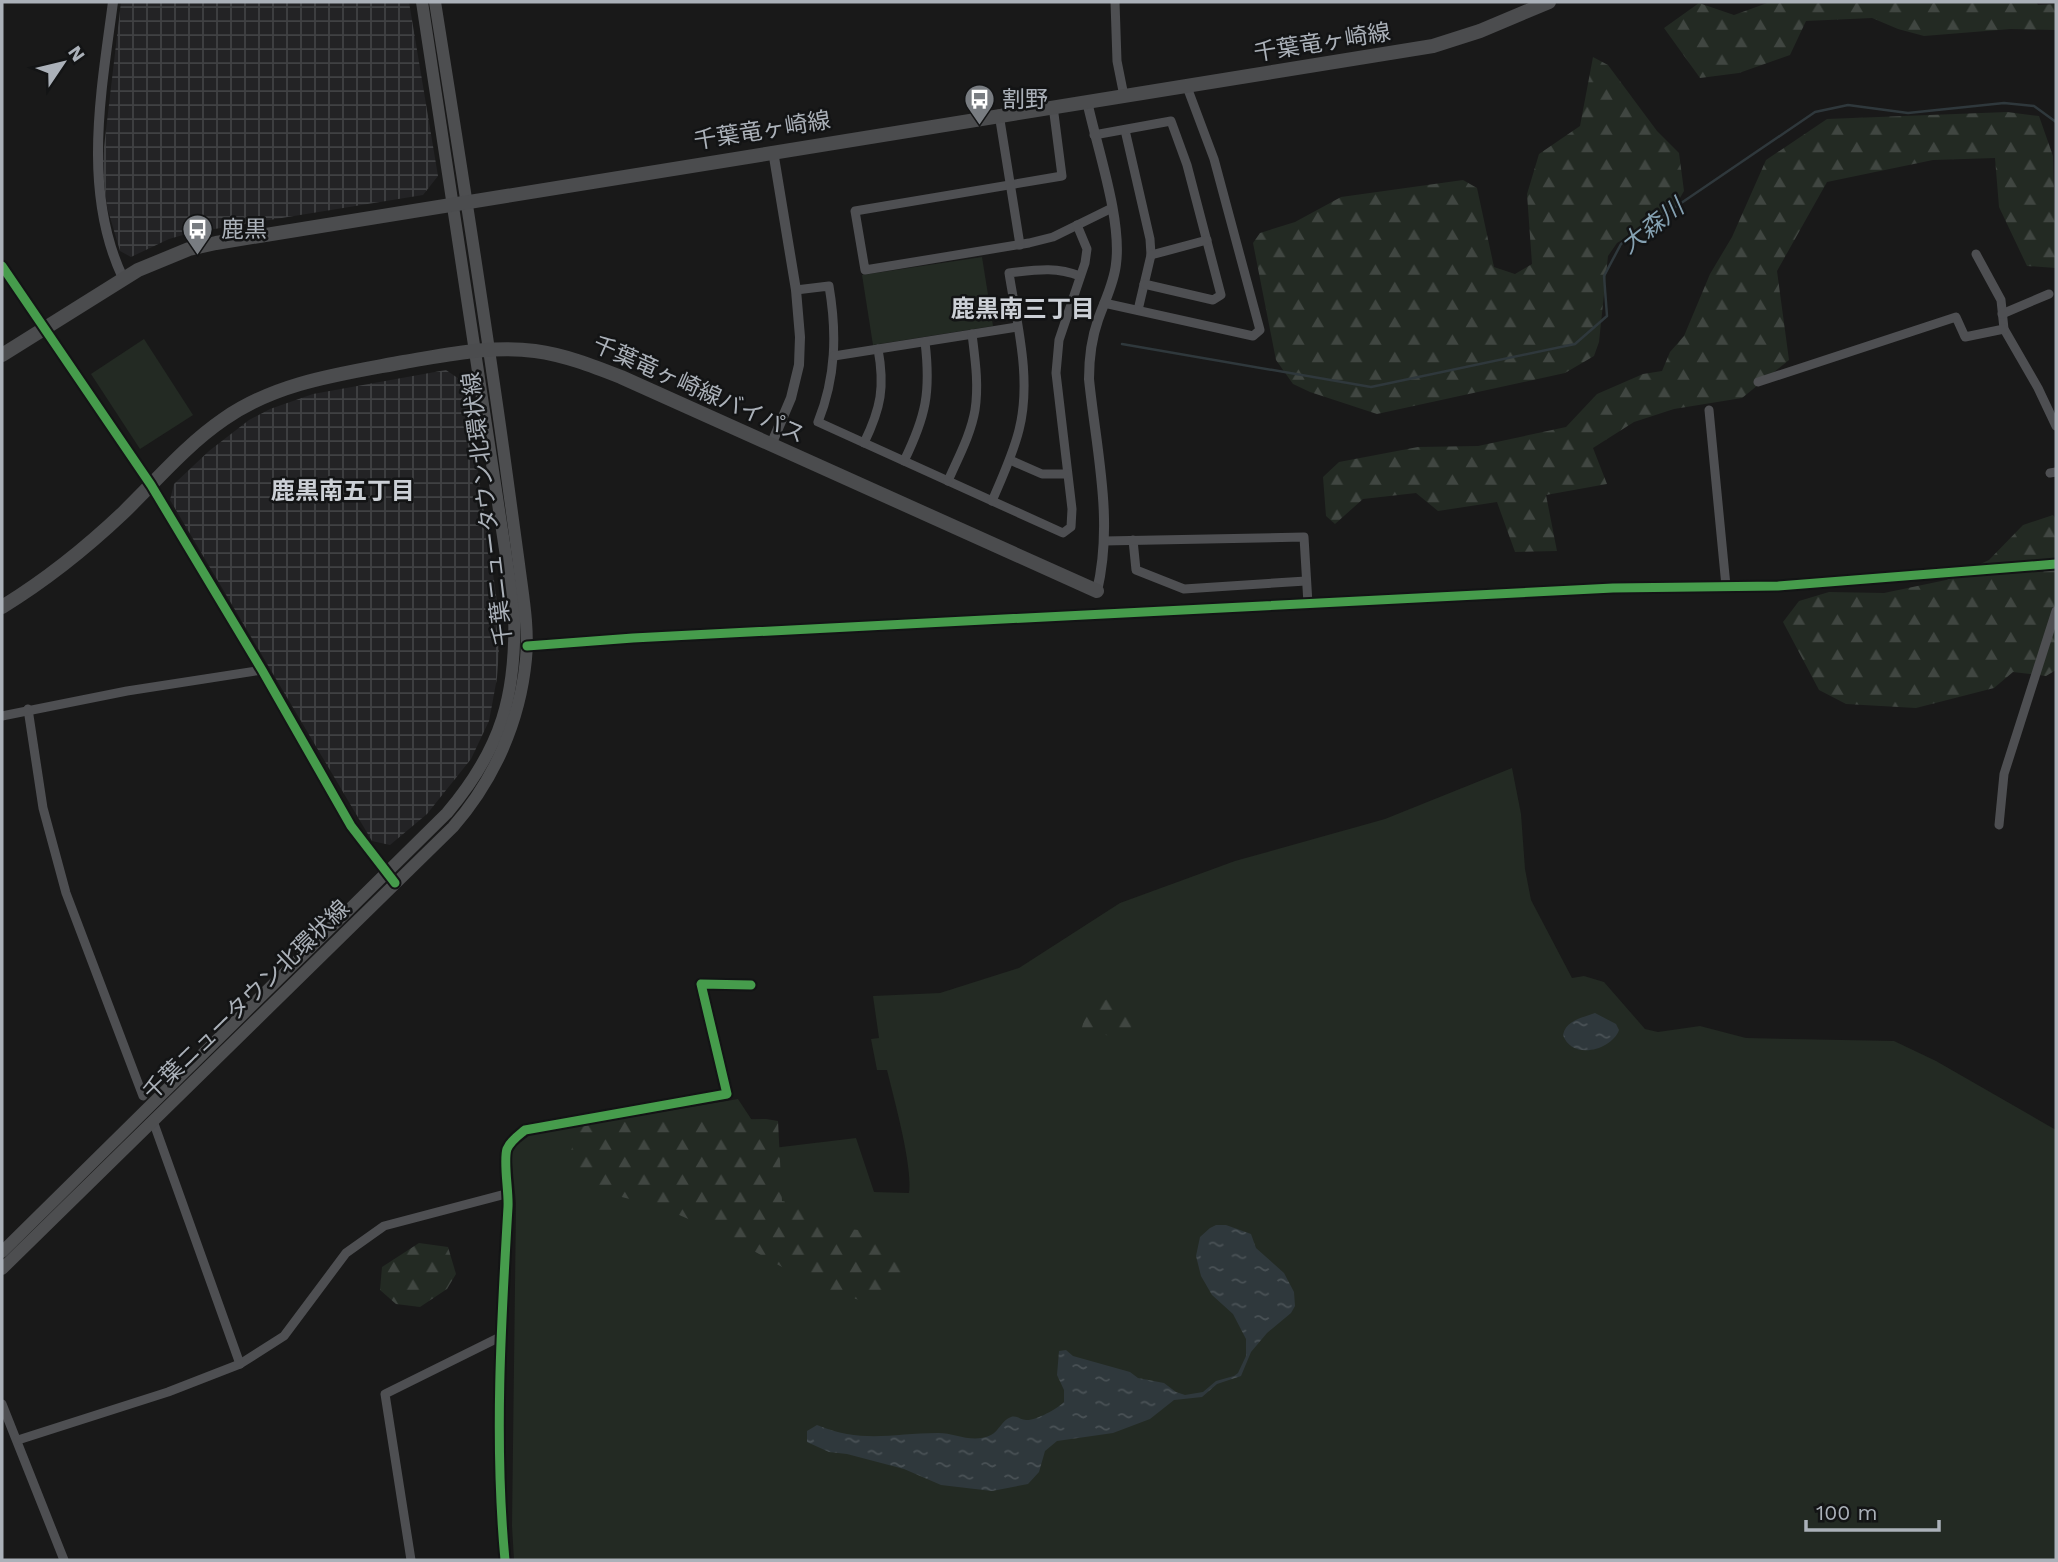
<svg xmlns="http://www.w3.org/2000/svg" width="2058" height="1562" font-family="'Work Sans','Noto Sans JP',sans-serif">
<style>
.industrial{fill:url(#industrial-grid)}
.green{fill:#232a23}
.forest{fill:url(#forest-firs)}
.water{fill:url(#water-ripples)}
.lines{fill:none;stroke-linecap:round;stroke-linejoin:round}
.stream{stroke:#2f383c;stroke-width:2.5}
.minor{stroke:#4e4f52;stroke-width:9}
.tertiary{stroke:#4e4f52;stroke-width:10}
.secondary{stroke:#4d4e50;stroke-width:12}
.primary{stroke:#4b4c4e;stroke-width:14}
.cycleway-casing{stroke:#131415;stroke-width:13}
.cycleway{stroke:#469c4c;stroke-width:9}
.labels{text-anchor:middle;stroke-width:5;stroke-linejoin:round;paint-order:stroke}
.street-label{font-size:23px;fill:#abb1b9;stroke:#131415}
.poi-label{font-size:23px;fill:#abb1b9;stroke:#131415;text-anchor:start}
.water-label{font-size:24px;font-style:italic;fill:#85a1b2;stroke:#131415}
.neighbourhood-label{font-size:24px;font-weight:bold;fill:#ccd0d6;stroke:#131415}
</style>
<defs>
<pattern id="industrial-grid" width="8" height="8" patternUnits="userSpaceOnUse" patternTransform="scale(1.75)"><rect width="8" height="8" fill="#232325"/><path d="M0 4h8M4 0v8" fill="none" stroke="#404143"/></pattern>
<pattern id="forest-firs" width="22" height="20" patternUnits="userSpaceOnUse" patternTransform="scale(1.75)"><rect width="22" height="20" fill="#232a23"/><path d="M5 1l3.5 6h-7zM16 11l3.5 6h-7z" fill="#404641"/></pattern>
<pattern id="water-ripples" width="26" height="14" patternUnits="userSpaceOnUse" patternTransform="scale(1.75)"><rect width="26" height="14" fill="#2f383c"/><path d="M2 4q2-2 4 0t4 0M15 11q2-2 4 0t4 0" fill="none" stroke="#4a5256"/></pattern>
</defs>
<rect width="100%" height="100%" fill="#191919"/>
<g class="industrial">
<polygon points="121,2 409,2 438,176 423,195 190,233 169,239 131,257 120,251 107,207 102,164"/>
<polygon points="446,370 465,383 496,594 499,649 497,678 489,721 471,759 427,814 390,845 372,841 170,500 174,484 209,451 249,420 270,409 313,394"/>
</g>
<g class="green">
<polygon points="982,257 993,326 873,345 862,275"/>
<polygon points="144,339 193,415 140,449 91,374"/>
<path d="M1512,768L1521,814L1525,869L1531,900L1572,978L1584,976L1604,982L1645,1029L1658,1032L1700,1026L1746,1038L1894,1041L1936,1061L2056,1130V1560H514L512,1526L516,1203L511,1153L516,1146L531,1134L738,1099L763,1137L773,1148L856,1138L874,1192L909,1193C913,1167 894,1099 887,1070H877L871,1039L879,1038L873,996L940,993L1019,968L1120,903L1235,861L1385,819Z"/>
</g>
<g class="forest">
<polygon points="1770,2 2036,2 2038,5 2056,4 2056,30 2011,29 1924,36 1898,29 1872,18 1806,21 1790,55 1739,73 1700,78 1664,28 1699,3 1734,15"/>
<polygon points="1593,57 1608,65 1657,131 1679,153 1684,191 1674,208 1617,243 1608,256 1599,342 1594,356 1565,373 1377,414 1310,392 1293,384 1276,360 1253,243 1260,233 1295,222 1341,197 1463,180 1477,188 1494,267 1515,274 1532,264 1527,194 1539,154 1580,126"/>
<polygon points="2007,112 2039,116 2053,156 2056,268 2027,266 1999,207 1995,158 1933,160 1827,182 1777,271 1789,360 1742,398 1674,409 1634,422 1593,448 1607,484 1546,495 1557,551 1515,552 1497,502 1438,511 1416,493 1363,499 1335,524 1326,516 1323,477 1339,462 1418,447 1478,446 1566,427 1597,394 1643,374 1662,371 1670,352 1684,336 1710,274 1732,237 1766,160 1827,119"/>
<polygon points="2053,515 2056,519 2056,670 2046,676 2013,672 1994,688 1916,708 1846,704 1819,690 1783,622 1799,601 1829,592 1884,593 1946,580 1989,560 2023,525"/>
<path d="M1114,997L1133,1013L1130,1039L1081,1031C1087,1008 1091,1004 1114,997Z"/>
<polygon points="766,1119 778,1121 782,1201 814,1205 830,1227 868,1231 896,1249 904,1278 894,1291 859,1300 814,1285 727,1236 661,1207 610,1194 584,1179 570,1154 579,1127 609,1122"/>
<polygon points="419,1243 448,1247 456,1274 447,1289 420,1307 396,1304 380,1290 382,1267"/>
</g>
<g class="water">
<path d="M1595,1013L1616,1024L1619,1030C1612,1050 1572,1061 1563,1035C1566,1020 1582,1018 1595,1013Z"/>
<path d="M1216,1225H1226L1251,1234L1256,1248L1284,1273L1294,1292L1295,1306L1291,1313L1267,1333L1251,1352L1241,1376L1217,1384L1202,1397L1174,1400L1150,1419L1113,1433L1057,1441L1045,1451L1039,1472L1028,1484L992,1491L941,1485L904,1469L847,1454L829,1452L807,1442V1431L817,1425C863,1444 893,1433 938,1433C956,1433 972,1444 991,1435C999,1431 1002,1420 1011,1417C1017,1415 1020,1420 1026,1420C1035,1421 1057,1409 1064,1402V1390L1057,1375L1059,1351L1066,1350L1073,1356L1130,1372L1138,1378L1164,1383L1176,1392L1185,1395L1203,1392L1216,1381L1234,1376L1238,1373L1246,1356V1339L1233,1314L1212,1295L1201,1276L1196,1256L1200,1237L1210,1228Z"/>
</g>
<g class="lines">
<polyline class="stream" points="1122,344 1371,387 1575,344 1607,316 1604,276 1621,244 1815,112 1848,105 1908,113 2004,103 2034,106 2056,122"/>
<g class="minor">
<polyline points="1115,2 1117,61 1124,96"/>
<polyline points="1053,106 1062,176 855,211 865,270 1029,243 1053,237 1112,208"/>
<polyline points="999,114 1020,245"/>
<polyline points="1125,130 1150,239 1151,255 1138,310"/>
<polyline points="1094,135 1171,121 1187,165 1221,295 1213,300 1144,284"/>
<polyline points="1976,254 2001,300 2004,329 2038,388 2056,426"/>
<polyline points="1151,255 1207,240"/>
<path d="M796,290L829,286C837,333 836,377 818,422L1063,533L1071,527L1072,509L1056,373L1059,340L1085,263L1087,249L1077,225"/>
<polyline points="1104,303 1253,336 1260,330 1214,159 1187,87"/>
<polyline points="2002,314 2049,294"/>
<polyline points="834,356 1017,327"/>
<polyline points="1758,382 1956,317 1965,337 2004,329"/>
<polyline points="1709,410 1726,586"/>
<path d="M864,443C881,408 885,387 878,349"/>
<polyline points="1010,460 1042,474 1067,474"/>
<path d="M904,461C926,416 931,392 925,342"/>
<polyline points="2050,473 2056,472"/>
<path d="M948,481C958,458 971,434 975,410C979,384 975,359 972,334"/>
<path d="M992,501C1002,478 1013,454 1019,430C1032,379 1017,324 1009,273C1035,270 1055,266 1080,276"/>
<polyline points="1133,540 1136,570 1184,589 1306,581"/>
<polyline points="1104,541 1304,537 1308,604"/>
<polyline points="527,646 633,638 1613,588 1778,586 2056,564"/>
<polyline points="28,709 43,808 66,893 143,1096"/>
<polyline points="2,716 127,691 262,670"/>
<polyline points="1999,825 2004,774 2056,611"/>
<polyline points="153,1121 240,1364"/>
<polyline points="2,1404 64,1560"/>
<polyline points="18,1440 168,1392 240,1364 284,1336 346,1253 384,1226 509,1193"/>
<polyline points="411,1560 385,1394 500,1337"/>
<path d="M505,1560C494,1443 501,1324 508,1207C509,1192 503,1161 507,1149C511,1140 519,1135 525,1130L727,1094L701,984L751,985"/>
</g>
<g class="tertiary">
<path d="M113,2C101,93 82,192 123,278"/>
<path d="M1087,101C1097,148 1122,219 1116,264C1114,284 1104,302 1098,320C1091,340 1089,358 1089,379C1096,449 1114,520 1097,591"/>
<polyline points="2,266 151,485 262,670 351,826 390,878"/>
<polyline points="771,445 791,398 799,365 800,337 796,290 773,151"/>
</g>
<g class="secondary">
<path d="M2,1252L447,813C502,748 517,694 514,609L422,2"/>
<path d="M2,1269L453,827C494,780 520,722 526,659C529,627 523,596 519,564C514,527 509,490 504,454C483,303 459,152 435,2"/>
</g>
<g class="primary">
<polyline points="2,355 138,270 189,249 216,243 1433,46 1480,31 1549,2"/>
<path d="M2,607C46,580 86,548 123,513C156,481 186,445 224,419C277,382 341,374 404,362C447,355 491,345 535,351C565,355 593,366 621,377L1097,591"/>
</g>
<defs>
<g id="cycleway">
<polyline points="2,266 151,485 262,670 351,826 395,883"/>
<polyline points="527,646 633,638 1613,588 1778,586 2056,564"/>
<path d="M505,1560C494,1443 501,1324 508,1207C509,1192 503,1161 507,1149C511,1140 519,1135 525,1130L727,1094L701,984L751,985"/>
</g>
</defs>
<use href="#cycleway" class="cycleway-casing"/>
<use href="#cycleway" class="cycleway"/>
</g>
<defs>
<symbol id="bus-pin" viewBox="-11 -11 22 30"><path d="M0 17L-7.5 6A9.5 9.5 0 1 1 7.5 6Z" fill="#787c81" stroke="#131415"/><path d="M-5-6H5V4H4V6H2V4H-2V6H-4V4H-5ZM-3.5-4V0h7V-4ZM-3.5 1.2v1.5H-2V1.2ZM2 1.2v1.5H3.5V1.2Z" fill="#fff"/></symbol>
</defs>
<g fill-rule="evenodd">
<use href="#bus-pin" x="962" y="82" width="35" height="47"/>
<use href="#bus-pin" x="180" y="212" width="35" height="47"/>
</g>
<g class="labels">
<g class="street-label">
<text transform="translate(1322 42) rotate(-9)" y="8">千葉竜ヶ崎線</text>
<text transform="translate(762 130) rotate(-9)" y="8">千葉竜ヶ崎線</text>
<text transform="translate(699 389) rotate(24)" y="8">千葉竜ヶ崎線バイパス</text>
<text transform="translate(487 509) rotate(-97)" y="8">千葉ニュータウン北環状線</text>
<text transform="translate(246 1000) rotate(-44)" y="8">千葉ニュータウン北環状線</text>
</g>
<g class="poi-label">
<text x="1002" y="107">割野</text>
<text x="221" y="237">鹿黒</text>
</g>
<g class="water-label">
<text transform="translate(1652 226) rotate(-38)" y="8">大森川</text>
</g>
<g class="neighbourhood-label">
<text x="1023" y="317">鹿黒南三丁目</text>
<text x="343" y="499">鹿黒南五丁目</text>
</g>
</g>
<rect width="2058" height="1562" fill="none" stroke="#abb1b9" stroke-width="7"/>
<g transform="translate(63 63) rotate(55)" stroke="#131415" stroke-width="5" paint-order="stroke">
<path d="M0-5L12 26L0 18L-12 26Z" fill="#abb1b9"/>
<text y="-10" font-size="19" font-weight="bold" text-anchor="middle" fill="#abb1b9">N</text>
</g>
<path d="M1806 1520v10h133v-10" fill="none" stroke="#abb1b9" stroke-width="3.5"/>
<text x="1816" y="1520" font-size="21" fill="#abb1b9" stroke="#131415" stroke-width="5" paint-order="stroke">100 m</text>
</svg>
